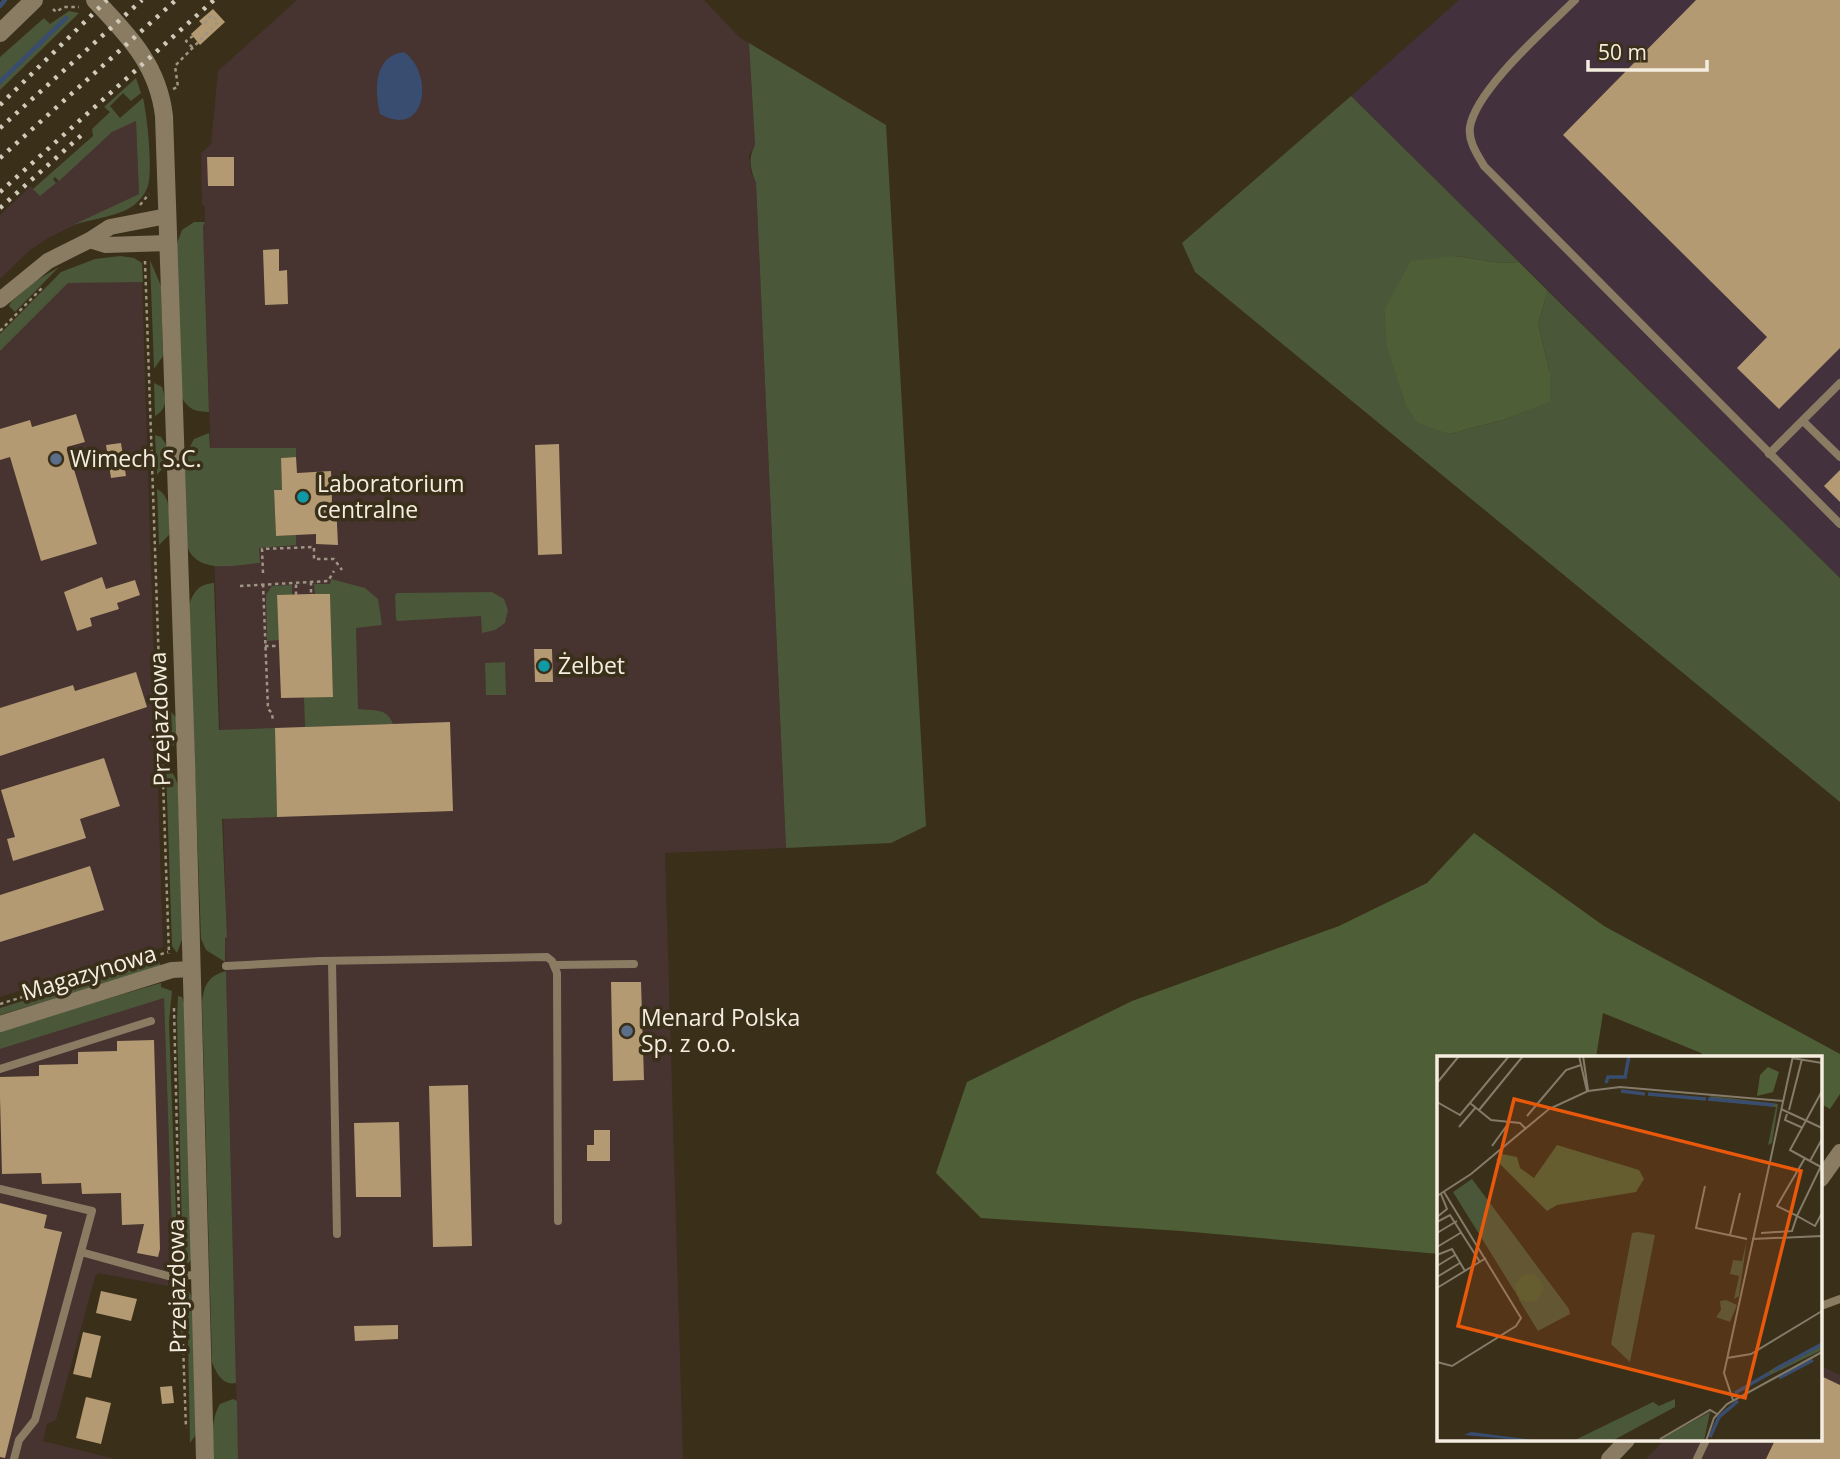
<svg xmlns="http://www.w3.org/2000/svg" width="1840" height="1459" font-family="'Open Sans',sans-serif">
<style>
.commercial{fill:#43323d}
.industrial{fill:#473330}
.green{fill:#4b5739}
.forest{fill:#4e5e36}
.water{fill:#384d6f}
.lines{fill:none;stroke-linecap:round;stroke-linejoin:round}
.stream{stroke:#384d6f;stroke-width:4.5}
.building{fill:#b39a72}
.path{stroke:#9e9584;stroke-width:2.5;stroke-dasharray:3.5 3.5;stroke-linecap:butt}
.service{stroke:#897c63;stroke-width:8}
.minor{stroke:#897c63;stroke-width:16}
.tertiary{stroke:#897c63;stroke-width:18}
.rail{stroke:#d1caba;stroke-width:4.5;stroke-dasharray:3.5 7;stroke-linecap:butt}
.service-dot{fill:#5c6f8a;stroke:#3a2f19;stroke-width:2.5}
.culture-dot{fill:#0f9aa8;stroke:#3a2f19;stroke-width:2.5}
.labels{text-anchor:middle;stroke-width:7;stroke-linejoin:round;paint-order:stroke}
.poi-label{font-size:23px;fill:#f5eee0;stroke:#3a2f19;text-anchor:start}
.street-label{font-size:23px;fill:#f5eee0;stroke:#3a2f19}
.inset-river{fill:none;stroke:#384d6f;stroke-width:3.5}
.inset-road{fill:none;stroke:#857b69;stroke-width:2}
.view{fill:#e8590c;fill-opacity:0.15;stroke:#e8590c;stroke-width:3.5}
.inset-edge{fill:none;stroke:#f5eee0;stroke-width:3.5}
</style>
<rect width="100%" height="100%" fill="#3a2f19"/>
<polygon class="commercial" points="1459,0 1840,0 1840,578 1351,96"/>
<g class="industrial">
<polygon points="297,0 704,0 740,38 749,43 755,145 749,155 751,172 756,183 786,848 665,853 683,1459 238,1459 225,937 227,937 203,226 205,222 205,207 202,205 201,153 211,144 218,71"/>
<polygon points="136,120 139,194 50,237 30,250 0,279 0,215 31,186 40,196 112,132"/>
<polygon points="142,281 163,947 0,997 0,351 68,283"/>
<polygon points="164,997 173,1263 168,1269 168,1286 98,1273 95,1277 56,1420 47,1424 43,1441 115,1459 0,1459 0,1049"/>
<polygon points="1821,1366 1840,1375 1840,1459 1646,1459 1664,1440 1821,1440"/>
</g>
<g class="green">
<polygon points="69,11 79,13 0,90 0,57 44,18 50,24"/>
<path d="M749,43L886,125L926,826L891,843L786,848L756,183C750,169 748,158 755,145Z"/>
<path d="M136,78L141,93L131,101L123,93L110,106L120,118L143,98C147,115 153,170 148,186C144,197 136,205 126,210C112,217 88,220 73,225L139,194L136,121L112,132L59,181L55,177L53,179L56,183L40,196L33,189L93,136L92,129L110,112L104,107Z"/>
<polygon points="1351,96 1519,262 1501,263 1456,256 1384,310 1388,347 1405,404 1450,434 1503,420 1549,402 1550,373 1538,324 1548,291 1840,578 1840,802 1195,272 1182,243"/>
<path d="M194,222H205L203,226L209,412C196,412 188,409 182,398L176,246L182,230Z"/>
<polygon points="120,256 134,258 142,263 143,282 68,283 0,351 0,334 61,272 95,259"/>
<polygon points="150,260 161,286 163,356 154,369"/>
<polygon points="59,267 15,312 9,306 11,302 34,282"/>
<path d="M154,383L162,387C166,400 167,409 155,416Z"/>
<path d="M209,433L210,448H296V457L281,458L282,490L274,491L276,536L296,535V545L259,548L260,563C235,565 199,575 187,547L184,458L194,439Z"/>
<polygon points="155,435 161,437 167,446 167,463 157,475"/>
<path d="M157,489C173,497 169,519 169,535L159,545Z"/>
<path d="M331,579L365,588L378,599L382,625L356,628L358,709C373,711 387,707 393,724L305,727L304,697L333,696L330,594H315L314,584H330Z"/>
<path d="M214,583L219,730L275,728L277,817L222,819L227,937L225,938V962L206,950L201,939L189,605C194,591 199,584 214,583Z"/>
<polygon points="292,585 292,595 277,596 279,640 267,641 266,595 272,586"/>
<polygon points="492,592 504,599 508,610 505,623 495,630 482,633 481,616 397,621 396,619 395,595 397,593"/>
<polygon points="505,662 506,695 486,695 485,663"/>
<path d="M170,711L176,717C176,730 180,746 165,753L163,712Z"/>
<polygon points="166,768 174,775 178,785 183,937 177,953 172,946"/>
<polygon points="158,959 161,966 0,1015 0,1008"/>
<path d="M226,971L236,1383C223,1386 216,1373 212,1362L202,1002C204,985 208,976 226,971Z"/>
<polygon points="161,983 161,987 172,991 169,1022 178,1269 168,1270 173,1262 164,998 0,1049 0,1030"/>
<polygon points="178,996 182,997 184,1003 192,1259 186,1266 182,1232 177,1020"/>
<polygon points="187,1289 191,1295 193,1303 197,1428 195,1436 190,1443"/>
<path d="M233,1399L237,1401L238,1459H214C213,1440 210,1421 220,1404Z"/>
</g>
<g class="forest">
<polygon points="1456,256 1501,263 1519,262 1548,291 1538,324 1550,373 1550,402 1503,420 1450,434 1418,423 1405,404 1387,347 1384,310 1411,261"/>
<polygon points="1474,833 1604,926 1840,1054 1840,1094 1830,1109 1821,1104 1821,1058 1705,1058 1701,1053 1603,1013 1596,1058 1439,1058 1439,1254 1181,1231 981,1218 936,1173 967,1082 1132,1001 1339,926 1427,883"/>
</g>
<path class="water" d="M404,52C435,74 426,140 380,114C374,89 374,56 404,52Z"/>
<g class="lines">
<g class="stream">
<polyline points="0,6 5,0"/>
<polyline points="0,82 66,18"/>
</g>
</g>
<g class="building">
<polygon points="1696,0 1840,0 1840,348 1779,409 1737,368 1767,337 1563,135"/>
<polygon points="213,9 225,22 200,45 191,34 202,24 199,21"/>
<polygon points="207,157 234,157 234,186 208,186"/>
<polygon points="279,249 279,271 287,270 288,304 265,305 263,250"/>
<polygon points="76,414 85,442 67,447 97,544 41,561 10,457 0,460 0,429 30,420 32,427"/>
<polygon points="121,443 126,476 111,478 106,445"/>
<polygon points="559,444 562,554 538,555 535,445"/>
<polygon points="296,457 297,473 331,471 332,503 336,503 338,545 316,544 316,534 276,536 274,490 282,490 281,458"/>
<polygon points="1840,470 1840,502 1824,486"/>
<polygon points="102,577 106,589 135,580 140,595 117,603 119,609 90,618 92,626 77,631 64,592"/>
<polygon points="310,594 330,594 333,697 281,698 277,595"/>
<polygon points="534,649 552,649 553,682 535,682"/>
<polygon points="136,672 147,707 0,756 0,708 73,685 75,691"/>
<polygon points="450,722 453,811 277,817 275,728"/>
<polygon points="104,758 120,806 80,819 86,838 13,861 7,839 15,837 1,790"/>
<polygon points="90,866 104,910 0,942 0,895"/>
<polygon points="611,982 641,982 644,1080 613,1081"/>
<polygon points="154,1040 160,1249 158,1257 137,1253 144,1224 122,1225 121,1193 82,1194 81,1183 42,1184 41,1173 2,1174 0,1098 0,1077 39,1076 39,1065 78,1064 78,1052 117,1051 117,1041"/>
<polygon points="468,1085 472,1246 433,1247 429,1086"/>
<polygon points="399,1122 401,1197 356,1197 354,1123"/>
<polygon points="594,1130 610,1130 610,1161 587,1161 587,1145 594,1145"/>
<polygon points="0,1203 47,1215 44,1228 62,1232 5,1458 0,1457"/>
<polygon points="101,1291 137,1299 131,1321 96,1313"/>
<polygon points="398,1325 398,1339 355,1341 354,1326"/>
<polygon points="83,1332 101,1336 91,1378 73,1374"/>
<polygon points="1821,1376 1840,1385 1840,1459 1766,1459 1775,1440 1821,1440"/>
<polygon points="172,1386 174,1403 162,1404 160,1387"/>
<polygon points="86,1397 111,1403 101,1444 76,1438"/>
</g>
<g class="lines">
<g class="path">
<polyline points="53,9 56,12 64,7 79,7"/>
<polyline points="193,36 186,41 193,48"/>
<polyline points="173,89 178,87 175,66 218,22 212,15 203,25"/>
<polyline points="140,205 149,194"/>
<polyline points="145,261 169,954"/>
<polyline points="0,331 42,288"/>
<polyline points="263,573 262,549 314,547 314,559 334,559 342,570"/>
<polyline points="311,582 311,594"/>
<polyline points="263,584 268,709 272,713 273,722"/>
<polyline points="240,586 328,581 334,571"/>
<polyline points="296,595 296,582"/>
<polyline points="265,646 279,646"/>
<polyline points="0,1004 168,952"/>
<polyline points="174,1008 180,1264"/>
<polyline points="181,1288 186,1428"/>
</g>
<g class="service">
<path d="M1575,0C1547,28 1476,89 1470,127C1468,141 1477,154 1484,166L1840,524"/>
<polyline points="1803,421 1840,457"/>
<polyline points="1769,454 1840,383"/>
<polyline points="332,961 337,1234"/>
<polyline points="554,965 634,964"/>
<polyline points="226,966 319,961 547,957 552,961 557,973 558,1221"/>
<polyline points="0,1069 151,1021"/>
<polyline points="0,1189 92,1211 35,1420 19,1440 14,1459"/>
<polyline points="81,1252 168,1276 201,1275"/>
<polyline points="1821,1306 1840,1299"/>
<polyline points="1697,1459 1706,1440"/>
</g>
<g class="minor">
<polyline points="90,240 106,245 168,243"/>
<polyline points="0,300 48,261 90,240 110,227 167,216"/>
<polyline points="0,1024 172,970 192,969"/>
<polyline points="1821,1179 1840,1152"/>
<polyline points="1609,1459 1627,1440"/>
</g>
<g class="tertiary">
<path d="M95,0C129,36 158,65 164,116L186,760L205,1459"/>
<polyline points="0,33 34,0"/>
</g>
<g class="rail">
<polyline points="0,105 107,0"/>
<polyline points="0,128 142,0"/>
<polyline points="0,158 176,0"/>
<polyline points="0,192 214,0"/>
<polyline points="0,208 85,132"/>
</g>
</g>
<g class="service-dot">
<circle cx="56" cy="459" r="7"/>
<circle cx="627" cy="1031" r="7"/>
</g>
<g class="culture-dot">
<circle cx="303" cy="497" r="7"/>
<circle cx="544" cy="666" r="7"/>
</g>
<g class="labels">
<g class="poi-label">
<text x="70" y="467">Wimech S.C.</text>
<text x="317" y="492">Laboratorium<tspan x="317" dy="26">centralne</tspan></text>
<text x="558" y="674">Żelbet</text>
<text x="641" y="1026">Menard Polska<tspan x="641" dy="26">Sp. z o.o.</tspan></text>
</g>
<g class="street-label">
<text transform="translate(160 719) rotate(-92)" y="8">Przejazdowa</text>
<text transform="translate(89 973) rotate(-17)" y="8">Magazynowa</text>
<text transform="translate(177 1286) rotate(-91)" y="8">Przejazdowa</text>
</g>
</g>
<g transform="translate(1437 1056)">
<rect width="385" height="385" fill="#3a2f19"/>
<path d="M274,40L341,48L335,87L331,89L339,51L271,44ZM35,123L132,253L133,258L101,275L81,242L91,245L104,240V224H80L78,236L16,136ZM201,176L218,179L193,306L174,288L195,177ZM310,183L302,240L297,243L302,220L293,218L296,204L305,205ZM289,244L300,249L293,266L279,261L284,254L283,245ZM385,287V294L296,337L339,311ZM238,343V351L175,385H136L216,346L222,350ZM273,356L267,385H224L226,382Z" fill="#4b5739"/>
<path d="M331,11L342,16L336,36L320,40L323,19ZM120,89L202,114L207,123L199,136L120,149L110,155L59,104L65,98L80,101L83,112L97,122ZM78 232a14 14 0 1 1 28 0a14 14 0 1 1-28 0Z" fill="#4e5e36"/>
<path d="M34,376L96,384V385L27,379Z" fill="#384d6f"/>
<path class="inset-river" d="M169,27L171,21H188L192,0M184,35L208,38M211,38L269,43M271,43L337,49M337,314L385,288M342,322L376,304M298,337L333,317M273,381L282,361L301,345"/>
<path class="inset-road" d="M142,0L150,35M146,0L151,34M355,2L385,7M0,27L22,0M0,46L23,59L72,0M33,47L54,64L83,67L88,72M344,53L385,72M42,54L86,0M352,54L365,3M350,58L348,64L366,72M90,60L129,14L144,9M22,71L39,51M55,90L71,68M368,102L340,150L360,160L384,110M373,105L353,94L385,35M384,111L373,105L385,83M268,130L259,172L310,183M0,140L34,118L112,53L151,35L183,31L346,45M0,161L10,153L4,138M0,166L13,159L43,206M0,177L20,165M324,177L355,175L360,160L378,170L385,157M293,179L303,137M315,183L385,180M0,191L25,176M0,199L15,193L28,215M0,210L18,199M0,221L23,207M0,232L49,202M290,302L314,298L385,255M0,306L15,310L79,270L84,262L7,136M296,344L287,317L356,0M223,383L273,354L280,358M269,385L277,362L290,348L385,296"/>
<path class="view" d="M77,43L364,115L308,342L21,270Z"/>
<rect width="385" height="385" class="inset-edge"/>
</g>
<path d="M1588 60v10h119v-10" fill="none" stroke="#f5eee0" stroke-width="3.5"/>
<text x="1598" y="60" font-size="21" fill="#f5eee0" stroke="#3a2f19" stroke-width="5" paint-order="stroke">50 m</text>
</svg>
